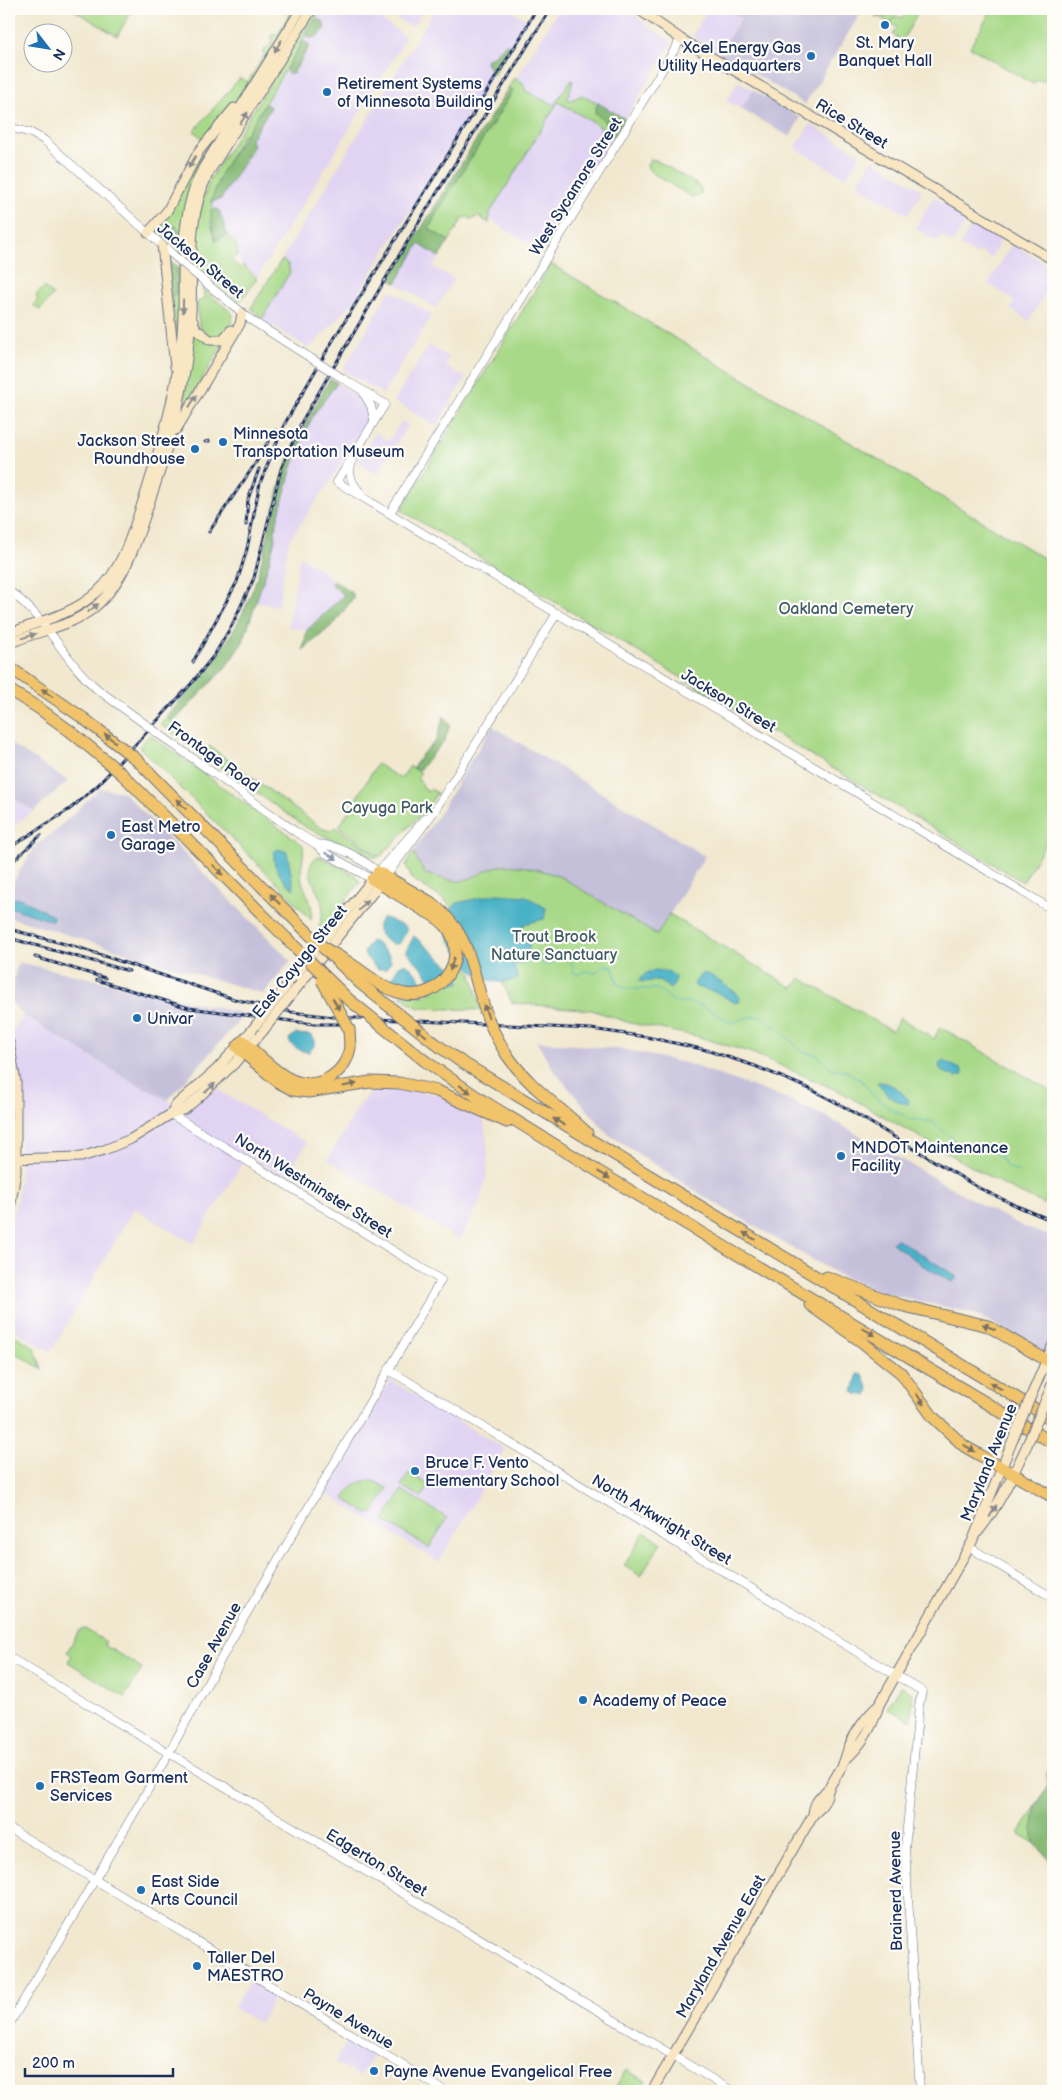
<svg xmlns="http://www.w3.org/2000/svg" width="1062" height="2100" font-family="'Balsamiq Sans',sans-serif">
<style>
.built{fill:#e1d4f3}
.industrial{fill:#c5c0da}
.green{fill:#a8d988;stroke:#628473}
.forest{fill:#86b974;stroke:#507469}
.water{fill:#47b1c6;stroke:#317092}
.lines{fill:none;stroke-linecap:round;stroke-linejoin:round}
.stream{stroke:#47b1c6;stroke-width:1}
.tertiary-casing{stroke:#667086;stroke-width:9}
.secondary-casing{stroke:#667086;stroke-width:11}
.motorway-casing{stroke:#667086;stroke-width:13}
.tertiary{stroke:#fff;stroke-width:8}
.secondary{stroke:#f9e7c3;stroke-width:9}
.motorway{stroke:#f1c36a;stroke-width:11}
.rail-casing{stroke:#1b2f5e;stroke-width:3}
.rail{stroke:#fdfcf7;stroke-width:1;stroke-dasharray:4;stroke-linecap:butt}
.tertiary-bridge-casing{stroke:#667086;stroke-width:9;stroke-linecap:butt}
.secondary-bridge-casing{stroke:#667086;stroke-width:11;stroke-linecap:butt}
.motorway-bridge-casing{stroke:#667086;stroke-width:13;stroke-linecap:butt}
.tertiary-bridge{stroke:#fff;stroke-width:8}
.secondary-bridge{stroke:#f9e7c3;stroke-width:9}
.motorway-bridge{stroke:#f1c36a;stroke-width:11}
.oneway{fill:#8a8b90}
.oneway2{fill:#7b7263}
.oneway3{fill:#8d97ae}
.poi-dot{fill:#1f6fb2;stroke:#fdfcf7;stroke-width:2}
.labels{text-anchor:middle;stroke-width:4.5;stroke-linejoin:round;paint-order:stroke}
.poi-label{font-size:16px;fill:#1b2f5e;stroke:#fdfcf7;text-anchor:start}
.street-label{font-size:16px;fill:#1b2f5e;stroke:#fdfcf7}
.park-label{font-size:16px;fill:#3e5a68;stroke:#fdfcf7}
</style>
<rect width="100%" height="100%" fill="#fdfcf7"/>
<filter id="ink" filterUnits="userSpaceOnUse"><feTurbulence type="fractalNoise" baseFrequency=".02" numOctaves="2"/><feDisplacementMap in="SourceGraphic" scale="10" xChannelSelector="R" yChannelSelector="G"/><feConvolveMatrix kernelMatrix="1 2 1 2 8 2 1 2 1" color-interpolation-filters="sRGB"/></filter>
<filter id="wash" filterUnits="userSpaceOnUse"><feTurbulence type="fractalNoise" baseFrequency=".0096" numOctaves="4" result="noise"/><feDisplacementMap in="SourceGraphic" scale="20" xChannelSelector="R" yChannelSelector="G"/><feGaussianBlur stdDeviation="1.12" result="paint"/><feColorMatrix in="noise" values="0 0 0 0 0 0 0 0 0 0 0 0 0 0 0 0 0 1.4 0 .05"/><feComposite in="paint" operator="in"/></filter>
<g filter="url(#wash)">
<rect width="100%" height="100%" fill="#f1e8cf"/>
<g class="built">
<polygon points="322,9 364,9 401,33 404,36 404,41 257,278 241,263 216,209 211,210 211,202 217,201 253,144 251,139 271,107 265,104 286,69 287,73 293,73 309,47 308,44 303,41 307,34 316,37 324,30 321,20 315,19"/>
<polygon points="380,9 424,9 415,24 410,26"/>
<polygon points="435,9 499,9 504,12 508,9 527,20 511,45 509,44 502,46 495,55 488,68 493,75 354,301 309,349 262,319 290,272 283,260 280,262"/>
<polygon points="559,9 628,9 646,25 672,42 625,119 596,102 579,95 568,100 566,98 573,81 571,80 555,105 526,91 523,83 516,79"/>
<polygon points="708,9 726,9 741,18 720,53 693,37 693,35"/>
<polygon points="738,81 753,90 741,109 727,101"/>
<polygon points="558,102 601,128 600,130 613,138 543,252 489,219 490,213"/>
<polygon points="810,124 860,154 846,178 795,148"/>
<polygon points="872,160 922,190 908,215 857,185"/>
<polygon points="934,197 969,218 953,243 941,236 937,242 915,228"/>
<polygon points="974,221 1002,238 991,258 980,251 977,255 960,245"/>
<polygon points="419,244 439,257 433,267 454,279 436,308 396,283"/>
<polygon points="1012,244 1053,268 1053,280 1029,321 1010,309 1014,303 1011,298 988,284"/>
<polygon points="390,290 432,315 383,394 343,370"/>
<polygon points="429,345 449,358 445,366 466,378 436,426 394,401"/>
<polygon points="337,383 363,400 368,413 366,422 329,483 289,540 278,606 255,602 269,562 275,539 275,529 296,453 314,414"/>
<polygon points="402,421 408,425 377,475 357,462 375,432 389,441"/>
<polygon points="300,556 334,580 331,584 345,595 308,631 288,626"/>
<polygon points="9,796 34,811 9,829"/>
<polygon points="23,1015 127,1079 168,1100 185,1111 213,1087 307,1143 285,1178 247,1155 193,1244 134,1208 51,1352 9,1327 9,1229 17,1201 20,1172 20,1086 14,1042 11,1034"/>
<polygon points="384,1085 440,1095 480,1115 484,1123 488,1151 487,1175 479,1204 460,1240 328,1160 358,1107 373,1091"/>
<polygon points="390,1380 505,1449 439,1562 325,1493"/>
<polygon points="250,1981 275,1996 259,2023 233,2008"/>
<polygon points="349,2041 372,2055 360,2077 335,2062 346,2042"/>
</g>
<g class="industrial">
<polygon points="726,9 863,9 805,104 720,53 741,18"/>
<polygon points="753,90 800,118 790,137 741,109"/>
<polygon points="492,726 705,856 657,935 561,877 540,870 495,867 466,879 456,881 425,874 413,852 440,812"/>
<polygon points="9,743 68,781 34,811 9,796"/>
<polygon points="100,788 123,792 291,961 263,994 9,917 9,888 35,846 53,833"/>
<polygon points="18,962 245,1014 168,1100 127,1079 23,1015 9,1000"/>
<polygon points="536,1041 627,1050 688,1064 785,1098 825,1116 985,1207 1026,1228 1053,1237 1053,1359 987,1320 971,1313 880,1292 839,1275 708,1199 608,1134 555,1072"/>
</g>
<g class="green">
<polygon points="72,9 133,9 117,36"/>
<polygon points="293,9 298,9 248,88 204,140 194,131 240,78 248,82 265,54 262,52 272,43 272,35 275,33 277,35"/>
<path d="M317,9H322L245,136L243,135C221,175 205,193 215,241L227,234L237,247L238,255L231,259L240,268L243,265L257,278L242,299L238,300L196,265L198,215L210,179Z"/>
<polygon points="880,9 883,9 882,13 885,17 888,16 893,9 896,9 894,18 897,16 902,18 906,13 902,10 903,9 907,9 917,15 902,41 893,35 897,27 891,24 893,19 890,23 879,17 875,18"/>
<polygon points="992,9 1050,9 1053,11 1053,73 1048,82 1038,80 1033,84 970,47"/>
<polygon points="514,78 523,83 526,91 554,105 571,80 573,81 567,99 571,100 582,95 598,103 595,110 604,120 611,136 600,130 601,127 558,102 490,213 489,223 478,216 472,220 468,217 463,218 449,241 429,229 436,214 513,91 509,87"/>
<polygon points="226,124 181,232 176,226 168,227 170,241 175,244 181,243 181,253 155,230 201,155"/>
<polygon points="650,160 656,160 698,185 701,189 701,194 697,197 692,197 651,172 647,166"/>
<polygon points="283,260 288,264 290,272 262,319 251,308 280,262"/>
<polygon points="551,264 1047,560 1050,569 1053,571 1053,831 1023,882 401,510"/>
<polygon points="178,268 181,270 178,355 171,298 177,294"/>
<polygon points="44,287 53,295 40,310 33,305 38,300 36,295"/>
<path d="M202,288L233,314C232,328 226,334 213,338L199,327L197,302L205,299Z"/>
<polygon points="194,332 209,343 227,338 182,412"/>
<polygon points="166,717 186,735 188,739 206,750 209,746 321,828 330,831 335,827 378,857 374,858 307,828 160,724"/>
<path d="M150,735L303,845C305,856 300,866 301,877C304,893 315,903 311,920L274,880L139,747Z"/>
<polygon points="377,764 401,779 410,766 421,773 417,777 427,792 431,789 437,793 428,807 380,857 339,827"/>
<path d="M413,852L425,874C436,876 448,881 459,881C471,880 482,872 492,868C511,861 543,870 561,877L657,935L669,914L793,988L800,978L892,1031L900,1018L934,1039L940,1027L1053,1092V1208L1007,1187L841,1092L752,1053L696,1036L630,1023L592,1010L512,1003L479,932L443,899L412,879L406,865Z"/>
<path d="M319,856L355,875L360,882L322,930L319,928C321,920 324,912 322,904C319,890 299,866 319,856Z"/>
<polygon points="459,960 472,974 481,1010 419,1008 409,1003 400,995 425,996"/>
<polygon points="9,1332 34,1347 42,1369 9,1349"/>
<polygon points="409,1473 429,1485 422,1497 401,1486"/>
<path d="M371,1480L388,1488L373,1513L368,1514L344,1499C350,1487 358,1481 371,1480Z"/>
<polygon points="402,1490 447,1518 429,1548 384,1521"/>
<polygon points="644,1532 661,1542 641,1576 624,1566"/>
<polygon points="85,1629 106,1642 104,1645 142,1668 125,1697 68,1662 72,1655 67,1652 80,1630"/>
<polygon points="901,1686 913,1694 911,1721 887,1708"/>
<polygon points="1053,1778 1053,1854 1019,1834"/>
<polygon points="626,2070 646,2081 640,2091 613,2091"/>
</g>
<g class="forest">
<polygon points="315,19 323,21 325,29 316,37 310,38 307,34"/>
<polygon points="303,41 308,44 309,47 293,73 288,74 286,69"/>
<polygon points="505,44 511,45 493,75 486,62 487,59 495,55"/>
<polygon points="509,87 513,91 436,214 429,229 449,241 439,257 419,244 396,283 390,279"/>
<polygon points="598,103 625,119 613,138 604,120 595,113"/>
<polygon points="265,104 271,107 251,139 253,147 221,199 211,202 222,171"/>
<polygon points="216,209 219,210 227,234 224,237 220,237 216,241 211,223 211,210"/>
<polygon points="176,226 181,232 181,243 173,244 165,232 168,227"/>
<polygon points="169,260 178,268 177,294 171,298 167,265"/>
<path d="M330,379L337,383L314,414L304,435L291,470L275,529V539L269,562L243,642L225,668L172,723L166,717C198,681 230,645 249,599C265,561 270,521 281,482C292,445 311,412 330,379Z"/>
<polygon points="334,580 353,594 353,598 335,623 303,650 307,630 344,595 331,584"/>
<polygon points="444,716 450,725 445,740 418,771 413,768 423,753 436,741"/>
<polygon points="1047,1772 1053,1776 1053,1867 1053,1864 1034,1842 1032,1829 1036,1806 1048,1786"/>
</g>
<g class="water">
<path d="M278,849L287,852L294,889C282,881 272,867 274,852Z"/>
<path d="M497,894L526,896L546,908L544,919L524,924L521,932L531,936L527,961L514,965L518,979C512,980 504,983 498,982C465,977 454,948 441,921L457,903Z"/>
<path d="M20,898L53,916V920C47,921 18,909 9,907V899Z"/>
<path d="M383,917L406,927V932L400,943C389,947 384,939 378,931V924Z"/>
<polygon points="414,936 453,969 460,981 459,983 434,985 423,969 406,951"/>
<polygon points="371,941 375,942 389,955 391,962 385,969 377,969 365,956 364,952"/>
<path d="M406,963L421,979V983L419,985C410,986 397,985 391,979L399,966Z"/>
<polygon points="655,970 670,972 675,977 674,985 670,989 659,980 645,982 638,981 646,973"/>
<polygon points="702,973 710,975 738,994 740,1001 735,1003 718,993 696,987 694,984"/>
<path d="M295,1034L310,1035L314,1038V1046L309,1052C301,1052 296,1048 290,1043L289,1039Z"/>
<polygon points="944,1061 962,1070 963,1075 956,1077 941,1071 939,1065 941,1062"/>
<path d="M877,1082C889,1081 906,1092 909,1104C898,1104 882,1092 877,1082Z"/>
<polygon points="897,1239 956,1276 956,1279 952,1282 922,1265 892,1243"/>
<polygon points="858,1373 863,1374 869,1390 867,1395 856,1394 853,1391"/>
</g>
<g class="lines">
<g class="stream">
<polyline points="834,797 834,798"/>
<polyline points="528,954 541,956 543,964 548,966 561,957 566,956 571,960 573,972 578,975 585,971 596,973 603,965 608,965 613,968 618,984 627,989 657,989 677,1003 689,1002 704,1007 732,1023 744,1018 761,1016 787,1036 802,1052 817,1055 831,1068 846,1071 862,1081 872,1094 890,1109 900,1113 910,1119 931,1121 959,1144 973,1147 985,1144 999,1156 1007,1167 1019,1172"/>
</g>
</g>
</g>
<g filter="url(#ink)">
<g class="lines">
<defs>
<g id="tertiary">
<polyline points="9,127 31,133 44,140 172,254"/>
<polyline points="212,288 251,320"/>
<polyline points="342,378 385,404 337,482 1053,910"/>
<polyline points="364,394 371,406 374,420"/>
<path d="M352,461C348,475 351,483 361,493"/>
<polyline points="390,513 681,39"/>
<path d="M9,591C48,618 62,659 97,689"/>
<polyline points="156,732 296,832 316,844 325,853 372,879"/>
<path d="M316,844C340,845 360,858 378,872L426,818"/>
<polyline points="386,876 435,810 557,613"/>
<polyline points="389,1370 922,1691 919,1706 905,1848 920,2091"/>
<polyline points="969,1547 1053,1598"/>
<polyline points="9,1657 732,2091"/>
<polyline points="9,1828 445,2091"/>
<polyline points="9,2025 153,1781 241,1623 441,1280 171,1114"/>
</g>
<g id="secondary">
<polyline points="638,9 681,39 1053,260"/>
<polyline points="148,233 167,211 199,151 234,108"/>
<polyline points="162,245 175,367"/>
<polyline points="192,319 196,329 210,340 222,340 231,330"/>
<polyline points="176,430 240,324 242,313"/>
<path d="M9,634C40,620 71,616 97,592C123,569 133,530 144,498C163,439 181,379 183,317C184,266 178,215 203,168L301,9"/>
<path d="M9,644C37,630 70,628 95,607C126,581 138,538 150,501C171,440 189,378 191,313C193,263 186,219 209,172L312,9"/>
<polyline points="300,984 383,880"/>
<polyline points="286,987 375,876"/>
<polyline points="9,1042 16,1082 16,1172 9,1215"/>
<polyline points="171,1114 177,1104 216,1070 252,1030"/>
<polyline points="9,1159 81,1157 104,1150 131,1139 171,1114 185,1109 198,1098 233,1065 263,1031"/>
<polyline points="1031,1396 1053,1345"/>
<polyline points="1044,1404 1053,1382"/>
<path d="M978,1532C999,1506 1013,1475 1027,1445"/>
<path d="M846,1759C861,1746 874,1725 879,1705L972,1542L1014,1437"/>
<path d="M813,1815C814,1799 822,1797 830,1786C834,1780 838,1773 842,1766C845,1760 846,1755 848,1749C854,1733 867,1715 879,1705"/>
<path d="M652,2091L813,1815C822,1808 827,1799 829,1788"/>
</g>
<g id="motorway">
<polyline points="9,667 83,718"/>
<polyline points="9,690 37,707 70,731"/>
<polyline points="136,759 297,922"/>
<polyline points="122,774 286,938"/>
<polyline points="378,872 430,902"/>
<polyline points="372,879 425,911"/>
<path d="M243,1041C266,1061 295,1098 329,1078C341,1071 348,1060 350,1047"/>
<polyline points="237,1047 278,1082 293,1090 308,1092 370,1082 399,1083 437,1091 507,1122"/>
<path d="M507,1055C529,1087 560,1107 587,1133"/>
<polyline points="425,1061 480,1099 601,1173 1053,1443"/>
<polyline points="460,1061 1053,1420"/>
<polyline points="827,1277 900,1305 988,1326 1053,1364"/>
<polyline points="810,1305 862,1342 901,1373 933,1417 964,1446 1053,1497"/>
</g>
</defs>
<use href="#tertiary" class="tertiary-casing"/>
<use href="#secondary" class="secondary-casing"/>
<use href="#motorway" class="motorway-casing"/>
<use href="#tertiary" class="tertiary"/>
<use href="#secondary" class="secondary"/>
<use href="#motorway" class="motorway"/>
<defs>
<g id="rail">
<polyline points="205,442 209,441"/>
<polyline points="246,525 248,499 259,469"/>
<polyline points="209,532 255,464 275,430"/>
<polyline points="193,662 237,582 247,549 260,483 284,425 332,342 522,35 536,9"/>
<polyline points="9,848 70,809 98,785 192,683 215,654 232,625 254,578 281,469 302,421 419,222 550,9"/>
<polyline points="9,865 41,835"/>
<polyline points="9,929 80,948 234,999 291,1012 334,1017 591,1029 647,1037 706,1050 755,1066 810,1089 841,1105 979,1188 1017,1206 1053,1221"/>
<polyline points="9,938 129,971"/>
<polyline points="35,957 105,978"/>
<polyline points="97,980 189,1008 314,1024 346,1024"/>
</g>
</defs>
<use href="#rail" class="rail-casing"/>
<use href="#rail" class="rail"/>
<defs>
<g id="tertiary-bridge">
<polyline points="172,254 212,288"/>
<polyline points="251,320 342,378"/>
<polyline points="97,689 156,732"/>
</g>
<g id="secondary-bridge">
<polyline points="252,1030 286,987"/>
<polyline points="263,1031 300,984"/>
<polyline points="1014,1437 1031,1396"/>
<polyline points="1027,1445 1044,1404"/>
</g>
<g id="motorway-bridge">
<polyline points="83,718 136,759"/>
<polyline points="70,731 122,774"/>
<path d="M430,902C471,933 470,965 485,1010C490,1026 498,1041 507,1055"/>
<polyline points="297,922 361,984 440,1047 460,1061"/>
<polyline points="286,938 347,998 425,1061"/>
<path d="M322,947C331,952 340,957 348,962C367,974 383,990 405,994C440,1000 468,960 449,930C443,921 435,916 425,911"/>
<polyline points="322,980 349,1029 350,1047"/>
</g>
</defs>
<use href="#tertiary-bridge" class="tertiary-bridge-casing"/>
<use href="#secondary-bridge" class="secondary-bridge-casing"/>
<use href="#motorway-bridge" class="motorway-bridge-casing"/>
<use href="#tertiary-bridge" class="tertiary-bridge"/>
<use href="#secondary-bridge" class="secondary-bridge"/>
<use href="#motorway-bridge" class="motorway-bridge"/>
</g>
<defs><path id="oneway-solid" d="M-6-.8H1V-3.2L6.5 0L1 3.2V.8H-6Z" transform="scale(1.25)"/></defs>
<g class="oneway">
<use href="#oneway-solid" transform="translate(278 46) rotate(121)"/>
<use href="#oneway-solid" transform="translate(244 118) rotate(-57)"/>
<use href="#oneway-solid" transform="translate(192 162) rotate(121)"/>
<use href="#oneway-solid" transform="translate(183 306) rotate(91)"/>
<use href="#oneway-solid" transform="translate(193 401) rotate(-58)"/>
<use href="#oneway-solid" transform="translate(93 608) rotate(-39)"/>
<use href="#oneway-solid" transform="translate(29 636) rotate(-18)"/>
<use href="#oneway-solid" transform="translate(363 905) rotate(-51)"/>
<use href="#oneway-solid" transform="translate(210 1088) rotate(-42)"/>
<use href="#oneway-solid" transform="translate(993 1511) rotate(-60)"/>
</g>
<g class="oneway2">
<use href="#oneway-solid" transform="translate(47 693) rotate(-145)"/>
<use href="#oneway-solid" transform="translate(110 738) rotate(-142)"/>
<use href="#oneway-solid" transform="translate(181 804) rotate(-134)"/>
<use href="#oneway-solid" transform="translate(218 870) rotate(46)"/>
<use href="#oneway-solid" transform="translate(275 899) rotate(-133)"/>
<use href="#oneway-solid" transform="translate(452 964) rotate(106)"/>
<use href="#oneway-solid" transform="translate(336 1004) rotate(60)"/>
<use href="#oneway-solid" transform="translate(486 1011) rotate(-110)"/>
<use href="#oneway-solid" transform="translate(421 1032) rotate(-141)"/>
<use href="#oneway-solid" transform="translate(350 1085) rotate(-11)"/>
<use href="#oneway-solid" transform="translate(465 1089) rotate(34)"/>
<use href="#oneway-solid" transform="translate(559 1122) rotate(-149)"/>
<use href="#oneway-solid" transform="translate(604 1175) rotate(31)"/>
<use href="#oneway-solid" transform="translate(749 1236) rotate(-149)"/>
<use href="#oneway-solid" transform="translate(989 1327) rotate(-157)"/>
<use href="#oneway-solid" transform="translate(869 1332) rotate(30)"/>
<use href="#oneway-solid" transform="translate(996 1386) rotate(-149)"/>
<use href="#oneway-solid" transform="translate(920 1399) rotate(57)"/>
<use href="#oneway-solid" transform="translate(969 1448) rotate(31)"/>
</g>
<use class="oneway3" href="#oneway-solid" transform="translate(331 856) rotate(30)"/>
</g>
<g class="poi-dot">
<circle cx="885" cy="25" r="5"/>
<circle cx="811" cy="56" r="5"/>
<circle cx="327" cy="92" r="5"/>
<circle cx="223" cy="442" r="5"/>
<circle cx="195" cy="449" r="5"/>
<circle cx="111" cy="835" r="5"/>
<circle cx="137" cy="1018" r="5"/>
<circle cx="841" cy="1156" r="5"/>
<circle cx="415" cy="1471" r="5"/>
<circle cx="583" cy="1700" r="5"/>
<circle cx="40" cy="1786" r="5"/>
<circle cx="141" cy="1890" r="5"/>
<circle cx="197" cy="1966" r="5"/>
<circle cx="374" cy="2071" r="5"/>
</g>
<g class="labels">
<g class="poi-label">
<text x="885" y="48" text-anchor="middle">St. Mary<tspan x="885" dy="18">Banquet Hall</tspan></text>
<text x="801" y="53" text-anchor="end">Xcel Energy Gas<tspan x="801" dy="18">Utility Headquarters</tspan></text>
<text x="337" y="89">Retirement Systems<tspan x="337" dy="18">of Minnesota Building</tspan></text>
<text x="233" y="439">Minnesota<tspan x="233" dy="18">Transportation Museum</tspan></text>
<text x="185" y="446" text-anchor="end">Jackson Street<tspan x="185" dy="18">Roundhouse</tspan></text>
<text x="121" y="832">East Metro<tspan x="121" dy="18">Garage</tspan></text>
<text x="147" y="1024">Univar</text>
<text x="851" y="1153">MNDOT Maintenance<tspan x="851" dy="18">Facility</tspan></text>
<text x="425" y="1468">Bruce F. Vento<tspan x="425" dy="18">Elementary School</tspan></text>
<text x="593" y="1706">Academy of Peace</text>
<text x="50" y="1783">FRSTeam Garment<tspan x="50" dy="18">Services</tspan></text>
<text x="151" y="1887">East Side<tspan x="151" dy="18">Arts Council</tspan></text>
<text x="207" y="1963">Taller Del<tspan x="207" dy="18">MAESTRO</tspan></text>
<text x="384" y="2077">Payne Avenue Evangelical Free</text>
</g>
<g class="street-label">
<text transform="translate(852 123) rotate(31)" y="6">Rice Street</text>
<text transform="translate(575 186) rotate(-58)" y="6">West Sycamore Street</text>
<text transform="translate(201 260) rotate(40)" y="6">Jackson Street</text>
<text transform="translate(729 700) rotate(31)" y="6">Jackson Street</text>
<text transform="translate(214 756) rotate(36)" y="6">Frontage Road</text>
<text transform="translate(299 961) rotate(-51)" y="6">East Cayuga Street</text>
<text transform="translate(314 1185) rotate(32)" y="6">North Westminster Street</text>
<text transform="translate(988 1462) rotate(-68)" y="6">Maryland Avenue</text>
<text transform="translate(662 1519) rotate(31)" y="6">North Arkwright Street</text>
<text transform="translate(213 1645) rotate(-61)" y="6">Case Avenue</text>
<text transform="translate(377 1862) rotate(31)" y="6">Edgerton Street</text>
<text transform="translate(895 1891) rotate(-91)" y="6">Brainerd Avenue</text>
<text transform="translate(720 1946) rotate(-60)" y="6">Maryland Avenue East</text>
<text transform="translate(349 2018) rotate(31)" y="6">Payne Avenue</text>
</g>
<g class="park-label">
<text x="846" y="614">Oakland Cemetery</text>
<text x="387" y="813">Cayuga Park</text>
<text x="554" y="942">Trout Brook<tspan x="554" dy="18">Nature Sanctuary</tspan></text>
</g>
</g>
<rect width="1062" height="2100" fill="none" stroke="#fdfcf7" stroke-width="30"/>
<g transform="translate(48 48) rotate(121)"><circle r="24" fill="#fdfcf7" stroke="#a3aaba"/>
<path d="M0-4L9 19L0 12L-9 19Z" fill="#1f6fb2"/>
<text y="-8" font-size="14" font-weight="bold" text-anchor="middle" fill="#1b2f5e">N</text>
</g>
<path d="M25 2068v8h148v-8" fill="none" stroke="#1b2f5e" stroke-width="2.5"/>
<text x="32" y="2068" font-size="15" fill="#1b2f5e" stroke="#fdfcf7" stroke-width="4" paint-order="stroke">200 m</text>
</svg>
